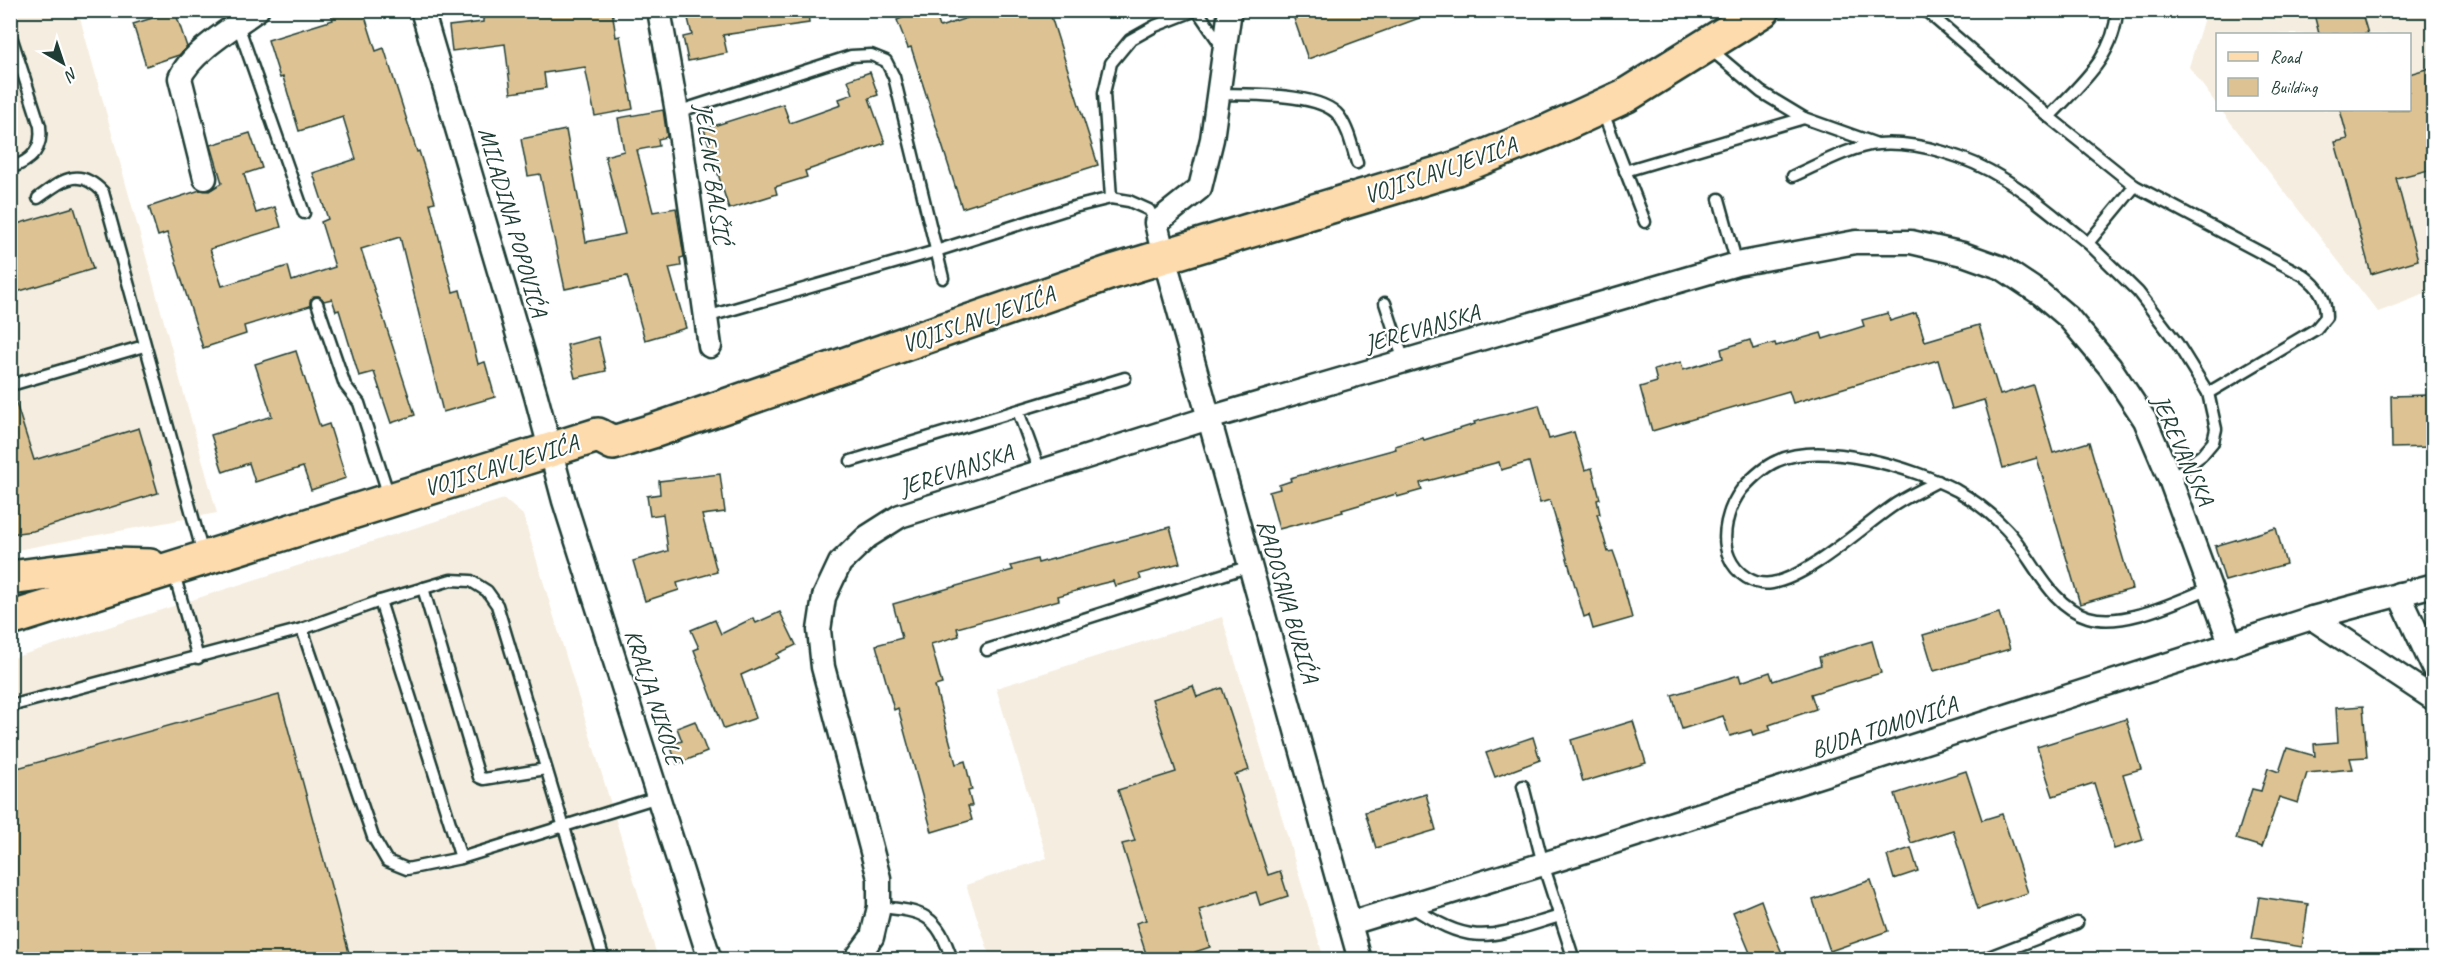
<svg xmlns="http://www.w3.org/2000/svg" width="2444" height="970" font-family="Caveat,sans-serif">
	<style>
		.built { fill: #f5eddf }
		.building { fill: #ddc393; stroke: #1f3d34; stroke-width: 1.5 }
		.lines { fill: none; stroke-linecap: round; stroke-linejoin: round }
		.service-casing { stroke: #1f3d34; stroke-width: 15 }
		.minor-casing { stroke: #1f3d34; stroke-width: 27 }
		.primary-casing { stroke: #1f3d34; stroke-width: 38 }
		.service { stroke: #fff; stroke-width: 10 }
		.minor { stroke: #fff; stroke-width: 22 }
		.primary { stroke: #fedbac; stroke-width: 33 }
		.labels { text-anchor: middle; stroke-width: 4.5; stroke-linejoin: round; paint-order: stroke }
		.street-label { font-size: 24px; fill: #1f3d34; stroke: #fff }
	</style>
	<rect width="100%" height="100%" fill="#fff"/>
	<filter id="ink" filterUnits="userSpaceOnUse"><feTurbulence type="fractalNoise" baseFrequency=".0167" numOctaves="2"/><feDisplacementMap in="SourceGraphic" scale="12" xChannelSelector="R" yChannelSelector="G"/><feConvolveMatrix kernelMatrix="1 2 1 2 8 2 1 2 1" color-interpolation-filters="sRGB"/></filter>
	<g filter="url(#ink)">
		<g class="built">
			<polygon points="11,11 78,11 217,513 11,551"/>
			<polygon points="2206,11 2433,11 2433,291 2378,312 2221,110 2410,110 2410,34 2218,34 2217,105 2189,67"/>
			<polygon points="504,499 523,515 658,959 11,959 10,659"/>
			<polygon points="1222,617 1324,959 991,959 966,885 1047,858 996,688"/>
		</g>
		<g class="building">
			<polygon points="330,10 363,10 376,51 384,48 417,152 419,151 435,202 430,203 453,292 460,290 478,364 485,362 495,397 443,412 400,237 361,249 415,415 391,423 374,372 359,376 339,310 336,311 332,299 324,301 319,296 314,296 310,301 310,306 244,326 246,334 203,348 167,233 158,236 149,207 200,190 209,191 222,183 211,145 250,133 262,168 244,174 256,213 275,207 281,227 210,249 222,286 288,266 292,281 335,267 321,222 328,219 313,173 356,159 343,117 299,131 283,77 280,78 268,40 333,20"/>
			<polygon points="514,10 612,10 616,37 620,36 633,109 595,116 585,67 544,73 546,88 511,93 505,44 452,51 449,26 483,22 483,18 515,13"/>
			<polygon points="686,10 808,10 809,23 723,35 727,53 688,61 683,37 692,35"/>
			<polygon points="922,10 934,10 940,27 990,10 1049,10 1098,165 962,208 911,47 908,48 897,20"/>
			<polygon points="1291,10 1433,10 1433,13 1308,59"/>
			<polygon points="2313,10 2361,10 2368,34 2319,34"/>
			<polygon points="175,11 187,47 179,55 146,66 133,24"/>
			<polygon points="2433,67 2433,169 2396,178 2418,260 2371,274 2335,142 2348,139 2340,110 2409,110 2409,74"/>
			<polygon points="870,72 878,95 869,98 885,143 805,171 807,177 775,187 777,194 729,209 704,129 783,104 790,123 841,105 839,99 853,94 848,80"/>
			<polygon points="663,110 667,137 658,139 659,146 637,150 653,212 676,208 684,257 680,258 681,266 669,268 686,328 645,340 627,276 565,289 540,174 528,176 521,139 566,130 586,242 625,234 605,156 624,151 618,118"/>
			<polygon points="74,207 93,269 10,294 10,226"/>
			<polygon points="1888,313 1890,321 1916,313 1925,341 1979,325 2000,395 2033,385 2053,453 2089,442 2132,589 2080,604 2037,458 2003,468 1984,400 1952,409 1938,360 1793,403 1789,391 1652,431 1640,387 1657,382 1654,370 1681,362 1683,370 1723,358 1721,349 1750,340 1753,349 1775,343 1776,346 1821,333 1823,339 1864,326 1862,320"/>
			<polygon points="598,337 606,371 575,378 567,345"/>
			<polygon points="296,351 320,427 329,424 346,478 311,490 303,467 255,482 249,463 223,472 211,435 272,416 255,364"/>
			<polygon points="2429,395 2431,447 2392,448 2391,396"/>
			<polygon points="15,400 34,460 139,428 158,493 33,531 10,534 10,401"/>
			<polygon points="1539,405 1549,439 1574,432 1585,470 1592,468 1600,499 1597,500 1600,514 1597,514 1608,552 1613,551 1618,565 1632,618 1593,629 1589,615 1584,617 1550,500 1540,503 1529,462 1501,470 1499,462 1420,483 1422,490 1397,497 1396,494 1342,510 1343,512 1279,529 1269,492 1280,489 1279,485 1291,481 1290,478 1396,449 1395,446 1423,438 1424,440 1475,424 1474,422"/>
			<polygon points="720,474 725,512 702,515 717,572 677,583 679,590 645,601 633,561 668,551 663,514 650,516 647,496 660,494 659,481"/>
			<polygon points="1170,527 1180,563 1139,574 1141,579 1115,586 1113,581 1100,584 1058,596 1059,600 957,628 959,636 931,644 942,684 935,686 956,764 965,761 972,790 968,791 972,806 968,806 972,820 932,832 898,708 894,710 876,645 902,638 893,604 1013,570 1011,566 1037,559 1038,563"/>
			<polygon points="2276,528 2286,564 2225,581 2215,546"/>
			<polygon points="780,612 796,645 777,654 779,658 741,675 756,718 724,729 694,650 699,648 691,630 715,620 721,634 753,618 756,623"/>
			<polygon points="1999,613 2010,649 1934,671 1923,635"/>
			<polygon points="1872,641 1881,673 1811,694 1816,709 1769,725 1771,730 1753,735 1751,730 1730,736 1723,716 1682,729 1672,695 1739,675 1741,682 1770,672 1773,681 1821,665 1819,657"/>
			<polygon points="1193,686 1197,697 1222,688 1249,770 1235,775 1268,875 1280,871 1288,896 1260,905 1256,892 1199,910 1210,947 1195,952 1197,960 1148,960 1136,923 1146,920 1122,844 1135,841 1118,790 1176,772 1152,699"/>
			<polygon points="279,695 351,960 14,960 10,946 10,770"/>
			<polygon points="2363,706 2367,757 2350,758 2353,769 2307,773 2298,803 2279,797 2262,847 2236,839 2252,789 2261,791 2268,768 2279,772 2287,748 2315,756 2314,744 2338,742 2336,708"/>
			<polygon points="2126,719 2141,769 2123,774 2143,840 2114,849 2094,783 2053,796 2037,747"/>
			<polygon points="695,721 707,752 677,764 670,745 682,741 677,728"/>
			<polygon points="1633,721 1646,763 1583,782 1571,740"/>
			<polygon points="1533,737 1540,760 1495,777 1486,753"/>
			<polygon points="1966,771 1982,820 2002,814 2028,893 1978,909 1953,830 1911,843 1895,794"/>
			<polygon points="1426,794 1436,830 1376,848 1365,812"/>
			<polygon points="1911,848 1918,871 1894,879 1887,856"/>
			<polygon points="1871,880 1888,931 1830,951 1813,900"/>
			<polygon points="2259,897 2308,904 2302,947 2252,939"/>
			<polygon points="1761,900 1768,920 1785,960 1753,960 1733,912"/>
		</g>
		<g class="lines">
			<g class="service-casing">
				<g id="service">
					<polyline points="1197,10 1223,48"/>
					<path d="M 1925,10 L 2049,117 L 2135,186 L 2303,275 C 2319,287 2326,297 2326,317 L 2316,329 L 2208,393"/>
					<polyline points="238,25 304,213"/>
					<path d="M 10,33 L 40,126 C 43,149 32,161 10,168"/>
					<polyline points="1710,49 1761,92 1804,118 1877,144"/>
					<path d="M 1219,94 C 1248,95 1321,92 1339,116 C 1349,130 1352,147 1357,163"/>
					<polyline points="1602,110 1645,222"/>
					<polyline points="677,112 851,56 871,55 886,61 894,77 943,278"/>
					<path d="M 2049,117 C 2079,85 2115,57 2117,10"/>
					<polyline points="1625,171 1804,118"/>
					<path d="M 1793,176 C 1818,165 1851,146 1878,144 C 1920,141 1969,157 2004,179 C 2034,197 2061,222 2088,243"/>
					<polyline points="2135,186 2088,243 2138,292 2177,343 2208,393 2216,429 2213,442 2202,455 2170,479"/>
					<path d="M 38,198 C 63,180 78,166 103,192 L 203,554"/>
					<polyline points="1111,198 1104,93 1111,63 1130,40 1155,26 1196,10"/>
					<polyline points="1719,199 1737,264"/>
					<polyline points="317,303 345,385 359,403 389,496"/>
					<polyline points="1385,303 1404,361"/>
					<polyline points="706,317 936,251 1074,207 1111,198 1129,201 1149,210 1156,223"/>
					<polyline points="11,385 144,346"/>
					<polyline points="1018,411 1040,471"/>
					<polyline points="851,461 1125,378"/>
					<path d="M 1938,481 C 1922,490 1905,497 1890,508 C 1860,529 1808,577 1772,583 C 1754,586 1736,574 1729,557 C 1720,536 1728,507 1742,489 C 1752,478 1763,467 1777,461 C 1822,440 1914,468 1956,490 C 1974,500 1992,514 2006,529 C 2033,557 2048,605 2088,617 C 2124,628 2177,601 2210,588"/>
					<polyline points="173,570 198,658"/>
					<polyline points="423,588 479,777 484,779 546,769"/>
					<polyline points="380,601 461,858"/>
					<polyline points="302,629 373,837 387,861 407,869 461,858 658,797"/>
					<polyline points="987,650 1250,566"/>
					<polyline points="10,706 302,629 380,601 451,580 471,581 487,591 497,605 604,960"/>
					<polyline points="1523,786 1543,864 1574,960"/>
					<path d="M 1409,905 C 1475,949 1489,937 1560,916"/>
					<path d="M 879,907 C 924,911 937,914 952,960"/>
					<polyline points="1981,960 2077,923"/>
				</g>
			</g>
			<g class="minor-casing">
				<g id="minor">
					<polyline points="422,10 536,396 564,501 710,960"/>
					<polyline points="659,10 677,112 710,346"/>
					<polyline points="1230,10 1212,139 1200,188 1156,223 1164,257 1360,960"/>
					<path d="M 205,178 L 180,78 C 190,53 234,27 257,10"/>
					<polyline points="2399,594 2434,669"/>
					<polyline points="2312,618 2434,699"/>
					<polyline points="1351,923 1592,849 2312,618 2434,585"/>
					<polyline points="855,960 872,937 879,907 879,878 823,667 819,630 824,597 840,563 867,537 900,516 1209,418 1737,264 1856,242 1911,242 1963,254 2002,268 2041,294 2068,317 2110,367 2145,420 2170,479 2231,645"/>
				</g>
			</g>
			<g class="primary-casing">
				<g id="primary">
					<polyline points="10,578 110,565 150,566"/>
					<polyline points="10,619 598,435 613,443 656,430 1109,273 1457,168 1551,130 1625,96 1763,10"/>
				</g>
			</g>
			<use href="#service" class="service"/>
			<use href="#minor" class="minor"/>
			<use href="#primary" class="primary"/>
		</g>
	</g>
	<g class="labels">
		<g class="street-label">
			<text transform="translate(1440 170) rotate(-19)" y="8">VOJISLAVLJEVIĆA</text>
			<text transform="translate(713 174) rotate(82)" y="8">JELENE BALŠIĆ</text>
			<text transform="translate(513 222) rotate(74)" y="8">MILADINA POPOVIĆA</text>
			<text transform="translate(978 319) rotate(-19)" y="8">VOJISLAVLJEVIĆA</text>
			<text transform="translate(1422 328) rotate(-16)" y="8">JEREVANSKA</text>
			<text transform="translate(2183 450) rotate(66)" y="8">JEREVANSKA</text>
			<text transform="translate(501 465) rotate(-17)" y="8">VOJISLAVLJEVIĆA</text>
			<text transform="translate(956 470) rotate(-18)" y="8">JEREVANSKA</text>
			<text transform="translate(1288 601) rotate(74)" y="8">RADOSAVA BURIĆA</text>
			<text transform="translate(654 697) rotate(72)" y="8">KRALJA NIKOLE</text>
			<text transform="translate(1884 727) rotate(-18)" y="8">BUDA TOMOVIĆA</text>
		</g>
	</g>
	<rect width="2444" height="970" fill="none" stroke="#fff" stroke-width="36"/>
	<rect x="18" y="18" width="2408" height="934" fill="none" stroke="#1f3d34" stroke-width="2" filter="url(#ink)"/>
	<rect x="2216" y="33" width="195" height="78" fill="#ffffff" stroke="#a5b1ae" stroke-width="1.5"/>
	<rect x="2228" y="52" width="30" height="9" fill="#fedbac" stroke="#a5b1ae" stroke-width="1.5"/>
	<text x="2270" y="63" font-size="18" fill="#1f3d34">Road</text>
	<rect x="2228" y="78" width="30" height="18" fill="#ddc393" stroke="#a5b1ae" stroke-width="1.5"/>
	<text x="2270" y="93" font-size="18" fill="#1f3d34">Building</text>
	<g transform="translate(63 63) rotate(141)" stroke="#ffffff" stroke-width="4.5" paint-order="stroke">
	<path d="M0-4.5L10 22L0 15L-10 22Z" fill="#1f3d34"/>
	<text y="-9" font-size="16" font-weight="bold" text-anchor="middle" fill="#1f3d34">N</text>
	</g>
</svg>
